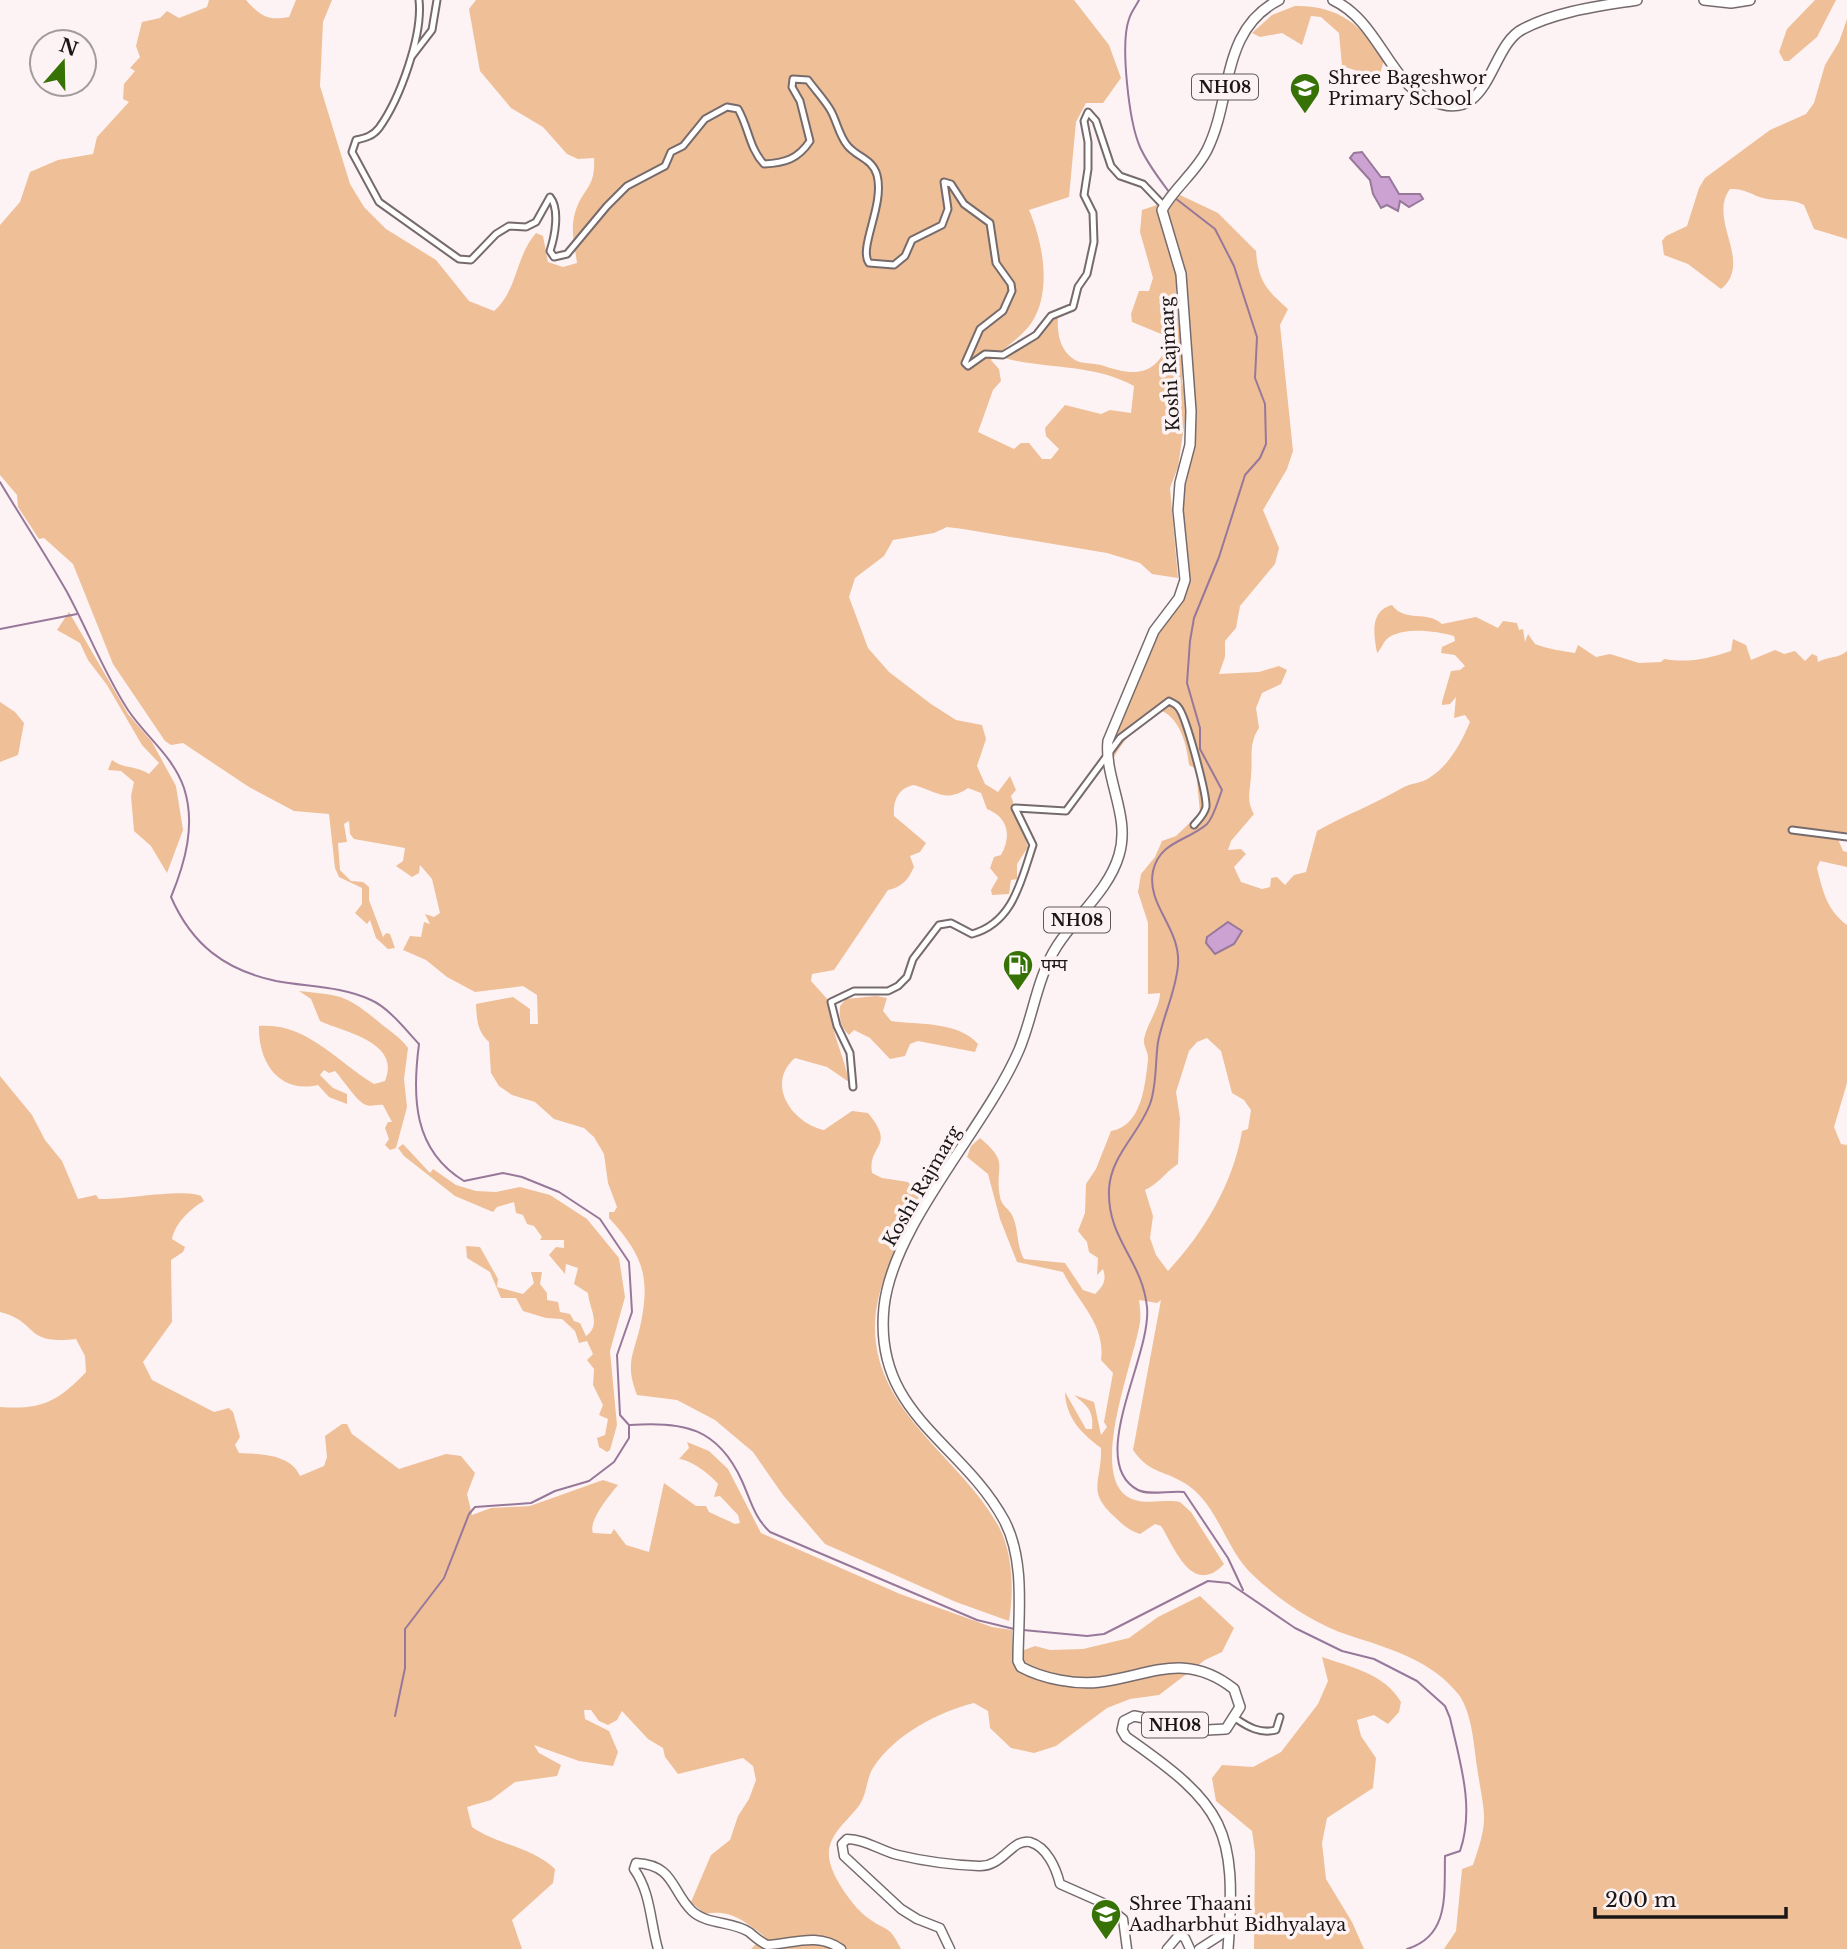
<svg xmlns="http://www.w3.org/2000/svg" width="1847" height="1949" font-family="'Libre Baskerville','Noto Sans Devanagari',serif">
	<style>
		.green { fill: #efbf97; fill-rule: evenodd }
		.water { fill: #cca2d2; stroke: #97789a; stroke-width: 2 }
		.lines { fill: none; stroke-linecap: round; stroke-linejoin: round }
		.stream { stroke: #97789a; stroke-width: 2 }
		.street-casing { stroke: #766b6c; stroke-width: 9 }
		.secondary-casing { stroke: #766b6c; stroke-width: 11 }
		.primary-casing { stroke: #766b6c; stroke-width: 12 }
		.street { stroke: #fff; stroke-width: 5 }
		.secondary { stroke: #fff; stroke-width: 8 }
		.primary { stroke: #fff; stroke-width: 9 }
		.labels { text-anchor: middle; stroke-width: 7; stroke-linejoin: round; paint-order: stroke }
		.shield { fill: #fdf3f4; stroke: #5f5959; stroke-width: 2 }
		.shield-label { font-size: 16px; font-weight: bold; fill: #1b1717 }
		.poi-label { font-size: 18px; fill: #1b1717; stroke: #fdf3f4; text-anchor: start }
		.street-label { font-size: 18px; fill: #1b1717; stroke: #fdf3f4 }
	</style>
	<rect width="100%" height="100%" fill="#fdf3f4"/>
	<g class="green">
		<path d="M 209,0 L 246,0 C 260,16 268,21 289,17 L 296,0 L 332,0 L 323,22 L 320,86 L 350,184 L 364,207 L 386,229 L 436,260 L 469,301 L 494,311 C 518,290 515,257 536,233 L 543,236 L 548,262 L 563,267 L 577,263 C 575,247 570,230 575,213 C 582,188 596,189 594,158 L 578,159 L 567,154 L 543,127 L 511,108 L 480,71 L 469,9 L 476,0 L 1074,0 L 1109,45 L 1121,78 L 1103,103 L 1086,103 L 1076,122 L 1069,197 L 1029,210 C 1043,242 1052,291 1032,322 C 1022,337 1004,348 991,360 L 999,369 L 1001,381 L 993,390 L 978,432 L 1014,449 L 1021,443 L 1029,443 L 1042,459 L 1051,459 L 1059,449 L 1046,436 L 1045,428 L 1065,405 L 1101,414 L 1110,410 L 1131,413 L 1134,386 C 1091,363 1050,370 1004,358 L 1038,336 L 1051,318 L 1058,316 C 1057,332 1059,350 1075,360 C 1081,364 1093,363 1101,365 C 1136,377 1156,377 1171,338 L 1132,322 L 1131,314 L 1139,291 L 1149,291 L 1153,278 L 1140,232 L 1142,210 L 1163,203 L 1161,222 L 1176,270 L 1176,303 L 1184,361 L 1182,381 L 1187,406 L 1178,467 L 1170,488 L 1178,578 L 1152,574 L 1140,563 L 1107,553 L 963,529 L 947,527 L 934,533 L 893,540 L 884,556 L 855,578 L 849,597 L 868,648 L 889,672 L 931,704 L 956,720 L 982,725 L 986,739 L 977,766 L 985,784 L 998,792 L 1010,776 L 1016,790 L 1011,796 L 1028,847 L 1017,864 L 1017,879 L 1011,880 L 1009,894 L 992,895 L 991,890 L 998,878 L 990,868 L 994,857 L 1001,855 C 1012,836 1008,817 987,809 L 981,793 L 968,788 C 946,803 938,792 914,785 C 898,788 893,801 894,816 L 926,843 L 920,852 L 910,856 L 914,867 C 908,880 902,887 888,890 L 834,970 L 812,974 L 811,981 L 829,1001 C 829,1028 844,1055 849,1082 L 827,1067 L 795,1058 C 765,1084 792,1123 824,1130 L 852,1111 L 868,1113 C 897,1148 867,1144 872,1173 L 882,1178 L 908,1182 L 924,1200 C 904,1236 882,1269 876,1311 C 864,1408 960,1454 999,1527 C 1013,1554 1014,1591 1009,1621 L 956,1602 L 825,1544 L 783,1495 L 753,1452 L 715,1420 L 677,1400 L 637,1395 C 625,1364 633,1356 640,1327 C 651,1277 643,1255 609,1218 L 609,1212 L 614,1212 L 617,1207 L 608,1183 L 604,1154 L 594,1137 L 584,1128 L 554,1119 L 535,1102 L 512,1095 L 499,1086 L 491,1073 L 489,1042 C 477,1031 477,1020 476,1004 L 513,997 L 530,1009 L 530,1024 L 538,1024 L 537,995 L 523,986 L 475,992 L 447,977 L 426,960 L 403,950 L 410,936 L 421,937 L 424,922 L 430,924 L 425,914 L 434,917 L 440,913 L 432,879 L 420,865 L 419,873 L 412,877 L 396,866 L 403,861 L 405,848 L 354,839 L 350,834 L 349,821 L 344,824 L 347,842 L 338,843 L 340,870 L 351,881 L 363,882 L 369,887 L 369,900 L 383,937 L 386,933 L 390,934 L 395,948 L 388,949 L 376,938 L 370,920 L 367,924 L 355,913 L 362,904 L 362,888 L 339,877 L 335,868 L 329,814 L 294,811 L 249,787 L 183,743 L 171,745 L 165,741 L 113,664 L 73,564 L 44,538 L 39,539 L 18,507 L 17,495 L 0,475 L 0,225 L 20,202 L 30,172 L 58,160 L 93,154 L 97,137 L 129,102 L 123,99 L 124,84 L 135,71 L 130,68 L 140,57 L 136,46 L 142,22 L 160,18 L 167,11 L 179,18 L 207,7 Z"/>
		<polygon points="1815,0 1836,0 1817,37 1789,61 1784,61 1779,52 1787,29"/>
		<path d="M 1295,6 C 1338,5 1362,25 1384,60 L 1379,78 L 1342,66 L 1339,33 L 1321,17 L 1311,16 L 1302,45 L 1282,33 L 1260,37 L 1252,33 L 1272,15 Z"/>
		<path d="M 1847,19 L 1847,239 L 1814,229 L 1804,205 C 1790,198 1777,202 1763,198 C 1750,194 1744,188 1730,189 C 1707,220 1754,262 1721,289 L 1688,264 L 1664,255 L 1662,241 L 1666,236 L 1687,226 L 1699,188 L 1705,178 L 1770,130 L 1806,114 L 1814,103 L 1825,65 L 1839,42 Z"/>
		<path d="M 1180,195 L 1218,213 L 1256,251 C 1258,280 1266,290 1288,309 L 1280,325 L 1293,451 L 1287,469 L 1263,510 L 1279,548 L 1275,564 L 1240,606 L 1236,628 L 1225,641 L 1225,657 L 1219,674 L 1259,672 L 1279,666 L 1287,670 L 1281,684 L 1262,693 L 1256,708 L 1259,728 C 1248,745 1253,757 1251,776 C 1250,792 1246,800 1254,814 L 1231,841 L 1228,850 L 1241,849 L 1246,854 L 1234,867 L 1241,882 L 1262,889 L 1270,887 L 1271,878 L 1277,877 L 1285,885 L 1294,875 L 1306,872 L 1317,831 C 1345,815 1375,804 1404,787 C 1412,783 1422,783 1429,778 C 1449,766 1461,743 1470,722 L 1465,715 L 1454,718 L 1456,697 L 1450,704 L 1442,705 L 1442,702 L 1451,671 L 1460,670 L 1465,666 L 1455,655 L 1441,653 L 1442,647 L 1455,641 L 1454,636 C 1437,631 1407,627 1391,636 C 1383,640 1382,649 1377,653 C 1374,636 1369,611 1392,605 C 1405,623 1427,610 1442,624 L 1476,617 L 1498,628 L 1503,621 L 1517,623 L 1519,630 L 1523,629 L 1525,642 L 1528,634 L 1535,644 C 1548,649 1562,651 1575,653 L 1578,645 L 1596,657 L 1610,654 L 1639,663 L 1661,662 L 1664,659 C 1689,663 1707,659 1731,651 L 1733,639 L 1746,645 L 1751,660 L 1775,650 L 1784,654 L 1795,651 L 1805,661 L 1812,654 L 1817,656 L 1818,662 C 1828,656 1838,659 1847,651 L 1847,832 L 1837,837 L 1843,851 L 1847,852 L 1847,867 L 1820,861 L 1817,868 C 1823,892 1827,910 1847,925 L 1847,1083 L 1834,1127 L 1841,1144 L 1847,1145 L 1847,1949 L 1444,1949 L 1456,1931 L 1462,1869 L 1473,1865 C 1490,1817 1484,1815 1477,1767 C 1474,1746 1472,1713 1459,1695 C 1432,1660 1388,1648 1348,1635 C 1315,1624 1279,1600 1254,1576 C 1226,1551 1220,1509 1189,1486 C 1167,1470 1150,1475 1133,1450 L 1161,1300 L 1157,1303 L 1139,1300 C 1140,1307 1141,1315 1140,1322 C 1135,1359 1085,1480 1132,1499 C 1145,1505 1166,1499 1180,1502 L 1191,1512 L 1224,1564 C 1192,1598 1174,1546 1161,1526 L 1155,1524 L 1140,1534 C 1130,1531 1124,1526 1117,1519 C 1085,1491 1102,1484 1101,1448 C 1081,1433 1066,1418 1065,1392 L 1086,1429 L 1092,1429 C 1094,1410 1087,1406 1074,1395 L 1094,1402 L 1101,1435 L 1107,1427 L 1104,1422 L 1113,1373 L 1101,1360 C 1106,1324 1077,1301 1063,1272 L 1017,1262 L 1000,1219 L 988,1174 L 967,1157 L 971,1146 L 980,1138 C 1011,1164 994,1165 1000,1197 C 1001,1205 1009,1209 1012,1215 C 1019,1229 1016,1245 1024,1259 L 1065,1263 L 1083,1290 L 1095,1294 C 1103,1287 1107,1280 1103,1269 L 1097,1275 L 1098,1258 L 1089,1252 L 1087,1242 L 1078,1231 L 1085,1213 L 1086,1184 L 1096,1169 L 1111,1131 C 1142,1126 1145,1085 1148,1060 C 1149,1052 1143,1047 1144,1039 C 1147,1023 1160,1008 1160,993 L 1148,994 L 1148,923 L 1138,892 L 1141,874 L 1155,857 L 1162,841 L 1176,836 L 1200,813 L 1196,769 L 1189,765 C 1187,746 1181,720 1162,711 C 1140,722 1124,738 1113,759 L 1114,728 L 1153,638 L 1183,597 L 1190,577 L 1180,498 L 1196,435 L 1191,338 L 1165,209 ZM 1207,1038 L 1221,1051 L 1232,1093 L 1244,1100 L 1251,1110 L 1248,1129 L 1242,1131 C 1233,1184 1204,1232 1168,1271 L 1156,1255 L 1150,1238 L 1153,1216 L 1145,1190 C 1160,1183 1165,1172 1178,1164 L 1180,1118 L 1176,1092 L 1189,1051 L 1197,1042 Z"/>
		<path d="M 69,612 L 128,714 L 152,742 L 176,786 L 183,830 L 167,873 L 151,846 L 134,831 L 131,796 L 134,782 L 121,771 L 108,770 L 112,760 C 125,770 136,765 149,774 L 159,763 L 142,745 L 107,685 L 88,660 L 80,643 L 57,630 Z"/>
		<polygon points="0,702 15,712 24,723 18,755 0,762"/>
		<path d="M 299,991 C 343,996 345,994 380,1023 C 391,1032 399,1036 408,1048 L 404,1079 L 407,1107 L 396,1148 L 390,1150 L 385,1145 L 389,1139 L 385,1128 L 388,1122 L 392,1122 L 383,1105 C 377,1104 371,1107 366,1105 C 356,1101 343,1079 335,1071 L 329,1073 L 324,1070 L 320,1075 L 333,1088 L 347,1094 L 347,1104 L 329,1097 L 318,1085 C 278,1094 258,1061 259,1026 C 306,1022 336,1061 374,1084 L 385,1081 C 401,1042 346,1033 320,1021 L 311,999 Z"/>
		<path d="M 876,996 L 887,998 L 883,1011 L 891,1021 C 919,1025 958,1021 978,1044 L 975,1052 L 918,1041 L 910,1044 L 905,1056 L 890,1059 L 870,1038 L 854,1030 L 849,1035 C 840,1026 839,1018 840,1006 L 846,999 Z"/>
		<path d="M 0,1076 L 32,1115 L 45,1140 L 62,1161 L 78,1199 L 96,1195 L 99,1199 C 122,1200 184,1188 201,1196 L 204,1201 C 191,1208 175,1223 172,1239 L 185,1247 L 183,1252 L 171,1260 L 172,1322 L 143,1362 L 152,1380 L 214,1412 L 229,1408 L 233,1412 L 240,1437 L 235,1445 L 239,1453 C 259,1454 291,1454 300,1476 L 324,1466 L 327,1457 L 325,1436 L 342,1424 L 347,1424 L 352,1434 L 399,1469 L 446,1454 L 461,1456 L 475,1473 L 467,1494 L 472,1515 L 491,1508 L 530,1506 L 603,1480 L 618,1485 C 609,1496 588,1521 593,1533 L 611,1534 L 614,1529 L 626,1545 L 649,1552 L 664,1483 L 696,1506 L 706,1506 L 709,1512 L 735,1524 L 740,1523 L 738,1515 L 720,1496 L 714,1497 L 718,1484 C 710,1474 691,1460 679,1459 L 689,1448 L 687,1442 L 709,1451 L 728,1469 L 761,1533 L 900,1594 L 992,1627 L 1012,1630 L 1013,1654 L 1035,1646 L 1050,1650 L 1083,1649 L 1129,1638 L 1158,1617 L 1200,1596 L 1234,1628 L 1222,1652 L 1205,1660 L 1159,1695 L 1130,1699 L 1107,1708 L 1056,1746 L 1034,1753 L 1011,1748 L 990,1728 L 988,1711 L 974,1703 C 938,1712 894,1735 873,1768 C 866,1779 867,1796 858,1807 C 844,1825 822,1839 831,1866 C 836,1882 854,1908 868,1918 C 888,1933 888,1923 901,1949 L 751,1949 L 764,1936 C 744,1921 730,1909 705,1914 L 691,1902 L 711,1855 L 730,1840 L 738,1816 L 749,1799 L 756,1780 L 753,1766 L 743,1758 L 678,1774 L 665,1757 L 663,1748 L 648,1739 L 622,1711 L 617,1720 L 608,1725 L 599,1721 L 591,1710 L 584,1710 L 585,1719 L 609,1731 L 618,1752 L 613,1766 L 579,1761 L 534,1745 L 539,1753 L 561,1765 L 557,1776 L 515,1782 L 491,1800 L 467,1807 L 472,1827 C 498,1845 532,1847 555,1869 L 553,1883 L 512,1920 L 522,1949 L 0,1949 L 0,1407 C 41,1410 58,1402 86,1372 L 85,1356 L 76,1339 C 22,1345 40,1322 0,1312 Z"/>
		<path d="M 403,1144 L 430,1173 L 433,1169 L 456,1185 L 476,1191 L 496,1192 L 520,1187 L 550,1195 L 587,1219 L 619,1258 L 625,1297 L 610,1351 L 617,1425 L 610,1450 L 607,1452 L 599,1447 L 597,1438 L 605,1435 L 608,1419 L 599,1415 L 603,1405 L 593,1385 L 594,1369 L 587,1360 L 593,1354 L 587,1341 L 579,1343 L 575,1331 L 562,1319 L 546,1318 L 523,1311 L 516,1298 L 501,1298 L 490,1272 L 467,1258 L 466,1246 L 480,1247 L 498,1279 L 497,1287 L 523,1294 L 534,1283 L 531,1272 L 542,1272 L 540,1284 L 547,1293 L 547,1300 L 558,1302 L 560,1312 L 570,1314 L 574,1321 L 580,1323 L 586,1336 C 602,1325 589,1308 588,1293 L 574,1284 L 578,1268 L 566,1264 L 565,1274 L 549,1255 L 556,1247 L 564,1248 L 564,1240 L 540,1240 L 542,1237 L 534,1226 L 527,1224 L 523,1215 L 516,1213 L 514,1202 L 497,1207 L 493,1212 L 455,1196 L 404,1156 L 398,1148 Z"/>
		<path d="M 1322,1657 C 1351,1667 1385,1674 1401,1702 L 1399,1712 L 1388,1724 L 1374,1715 L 1357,1720 L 1361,1736 L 1376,1758 L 1373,1788 L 1327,1818 L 1322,1843 L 1326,1879 L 1352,1922 L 1364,1949 L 1254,1949 L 1255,1852 L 1252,1831 L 1216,1801 L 1212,1778 L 1222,1765 L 1253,1767 L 1281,1752 L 1318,1704 L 1328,1681 Z"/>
	</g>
	<g class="water">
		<polygon points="1362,152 1381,177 1389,177 1399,194 1420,194 1423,199 1409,207 1400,201 1398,211 1387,205 1381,208 1373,194 1370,180 1350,158 1354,153"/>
		<polygon points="1228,922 1242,931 1234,944 1215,954 1206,943 1207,937"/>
	</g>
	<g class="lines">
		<g class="stream">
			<path d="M 1139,0 C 1136,6 1131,12 1129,19 C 1120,44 1129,122 1140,147 C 1147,163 1158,177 1169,192"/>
			<path d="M 1175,198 L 1215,229 L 1234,266 L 1257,337 L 1255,378 L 1265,404 L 1266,444 L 1260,458 L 1245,475 L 1219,557 L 1194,618 L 1190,641 L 1187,683 L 1200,728 L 1200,749 L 1222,790 C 1218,800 1214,817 1207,824 C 1188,841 1160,841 1153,871 C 1146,905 1181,928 1178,965 C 1176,991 1163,1016 1158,1042 C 1155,1062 1157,1085 1150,1104 C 1139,1134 1111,1155 1109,1189 C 1107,1240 1142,1259 1147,1307 C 1152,1356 1085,1462 1138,1490 C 1149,1496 1171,1490 1184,1492 L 1228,1558 L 1243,1590"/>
			<path d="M 0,482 C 22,519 46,555 67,592 C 88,631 104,673 128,710 C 146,737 173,756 184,788 C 196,825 185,863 171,897 C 192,945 225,970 276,981 C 308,987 341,986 371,1000 C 389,1008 405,1029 419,1044 C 412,1097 413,1150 464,1181 L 503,1173 L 522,1177 L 559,1192 L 600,1219 L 629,1262 L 632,1312 L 617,1355 L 620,1415 L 629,1425 L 629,1438 L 614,1462 L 589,1481 L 555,1491 L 531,1503 L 475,1507 L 469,1514 L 444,1578 L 405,1629 L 405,1668 L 395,1716"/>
			<polyline points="0,629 77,614"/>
			<path d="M 630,1425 C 684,1421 718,1428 742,1481 C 751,1501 754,1517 770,1532 L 977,1620 L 1014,1629"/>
			<path d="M 1023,1630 L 1087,1636 L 1104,1634 L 1208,1581 L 1229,1583 L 1295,1628 L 1342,1651 L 1374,1659 L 1417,1681 L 1445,1706 L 1450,1718 C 1460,1762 1475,1808 1460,1851 L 1445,1856 C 1444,1894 1450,1936 1407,1949"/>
		</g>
		<g class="street-casing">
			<g id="street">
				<path d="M 419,0 C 423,35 400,99 379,128 C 373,136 365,138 356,140 L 352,152 L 379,202 L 459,259 L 471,260 L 496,234 L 509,226 L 526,227 L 536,222 L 550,197 C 560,209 555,236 550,251 L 554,257 L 567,254 L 607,206 L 627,186 L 665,166 L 671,152 L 683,146 L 705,119 L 727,107 L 738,109 C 749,128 749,148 764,164 C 785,163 798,159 810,141 L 800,101 L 792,87 L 793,79 L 808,80 C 815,90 825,100 831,111 C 837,122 839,135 847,145 C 856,157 872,158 877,175 C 885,205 858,248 869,263 L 894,265 L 905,256 L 912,240 L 942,225 L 948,209 L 944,182 L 951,184 L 964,204 L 990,223 L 996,263 L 1011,284 L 1012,291 L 1003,311 L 980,329 L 965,363 L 968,366 L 985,354 L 1003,355 L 1036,335 L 1051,316 L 1073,307 L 1078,287 L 1087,274 L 1094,242 L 1093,213 L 1084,195 L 1088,169 L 1088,142 L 1084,121 L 1088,112 L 1096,121 L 1111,166 L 1120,176 L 1143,184 L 1164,206"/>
				<polyline points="412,56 432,30 437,0"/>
				<polyline points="1792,830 1847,837"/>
				<path d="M 853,1087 L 850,1053 L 837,1026 L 831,1002 L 854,991 L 888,991 L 898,986 L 907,977 L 913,959 L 939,925 L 951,923 L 972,934 C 1013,923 1021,881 1033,845 L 1015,808 L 1066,811 L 1120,738 L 1169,701 C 1172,703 1176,704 1178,707 C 1186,715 1207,795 1206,807 C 1204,815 1199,819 1194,825"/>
				<path d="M 1235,1718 C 1248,1727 1260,1734 1276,1730 L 1280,1717"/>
			</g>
		</g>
		<g class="secondary-casing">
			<g id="secondary">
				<path d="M 658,1949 C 650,1921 651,1893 634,1869 L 636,1863 C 675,1865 671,1891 692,1911 C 707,1925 732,1921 749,1932 C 755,1937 759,1941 767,1945 C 792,1944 817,1932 841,1949"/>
				<path d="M 950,1949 L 940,1928 L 917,1919 L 901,1909 L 844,1856 L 842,1844 L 847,1839 C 865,1839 881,1851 898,1855 C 923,1861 953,1865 979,1866 C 1003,1867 1012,1838 1030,1842 C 1047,1847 1056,1868 1060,1884 L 1103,1903 L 1123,1919 L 1127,1949"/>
				<polyline points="1167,1949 1179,1935 1185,1938 1190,1949"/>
				<polyline points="1199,1949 1230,1929"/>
			</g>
		</g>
		<g class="primary-casing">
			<g id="primary">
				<path d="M 1333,0 C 1378,21 1388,80 1428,99 C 1491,130 1488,46 1523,29 C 1557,11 1600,6 1637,0"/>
				<polyline points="1704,0 1731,3 1750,0"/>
				<path d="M 1228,1949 C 1237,1828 1225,1806 1126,1737 L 1122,1730 L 1124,1721 L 1134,1716 L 1207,1730 L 1226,1729 L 1240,1707 L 1234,1689 C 1186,1651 1151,1675 1100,1682 C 1076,1685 1043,1679 1021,1667 L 1018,1661 C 1018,1616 1026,1561 1004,1520 C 961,1441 873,1414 884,1307 C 893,1224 985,1129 1019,1050 C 1033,1017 1037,977 1057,946 C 1076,916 1109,890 1119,855 C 1131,816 1104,779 1108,741 L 1154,631 L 1179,598 L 1185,580 L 1178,510 L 1180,483 L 1190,445 L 1191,411 L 1181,274 L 1162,210 C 1174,188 1196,172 1207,150 C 1233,98 1220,30 1279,0"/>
			</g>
		</g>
		<use href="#street" class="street"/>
		<use href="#secondary" class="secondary"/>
		<use href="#primary" class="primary"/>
	</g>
	<defs>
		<g id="school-pin" transform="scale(1.575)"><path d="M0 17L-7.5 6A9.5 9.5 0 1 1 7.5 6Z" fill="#367205" stroke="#fdf3f4"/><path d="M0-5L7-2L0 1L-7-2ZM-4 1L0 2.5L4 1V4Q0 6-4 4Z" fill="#fff"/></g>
		<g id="fuel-pin" transform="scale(1.575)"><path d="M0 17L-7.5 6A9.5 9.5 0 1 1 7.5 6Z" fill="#367205" stroke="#fdf3f4"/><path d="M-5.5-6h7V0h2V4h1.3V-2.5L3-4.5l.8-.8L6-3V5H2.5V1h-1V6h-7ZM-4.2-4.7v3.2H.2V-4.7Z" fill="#fff"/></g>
	</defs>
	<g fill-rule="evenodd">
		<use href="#school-pin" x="1305" y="88"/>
		<use href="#fuel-pin" x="1018" y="965"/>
		<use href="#school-pin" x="1106" y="1914"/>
	</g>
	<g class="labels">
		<g class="shield">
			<rect x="1192" y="74.5" width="66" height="25" rx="5"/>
			<rect x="1044" y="907.5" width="66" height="25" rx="5"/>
			<rect x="1142" y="1712.5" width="66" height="25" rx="5"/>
		</g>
		<g class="shield-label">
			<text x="1225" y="93">NH08</text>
			<text x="1077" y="926">NH08</text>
			<text x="1175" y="1731">NH08</text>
		</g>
		<g class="poi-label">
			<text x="1328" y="84">Shree Bageshwor<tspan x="1328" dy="21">Primary School</tspan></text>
			<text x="1041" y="971">पम्प</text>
			<text x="1129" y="1910">Shree Thaani<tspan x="1129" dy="21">Aadharbhut Bidhyalaya</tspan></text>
		</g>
		<g class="street-label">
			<text transform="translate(1170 364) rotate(-93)" y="6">Koshi Rajmarg</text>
			<text transform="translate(922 1186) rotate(-60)" y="6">Koshi Rajmarg</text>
		</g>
	</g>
	<g transform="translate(63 63) rotate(20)"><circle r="33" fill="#fdf3f4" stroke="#a39b9c" stroke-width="2"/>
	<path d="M0-5L12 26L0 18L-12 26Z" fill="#367205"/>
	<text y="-10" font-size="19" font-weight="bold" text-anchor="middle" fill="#1b1717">N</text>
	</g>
	<path d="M1595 1907v10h191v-10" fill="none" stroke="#1b1717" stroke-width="3.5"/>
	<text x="1605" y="1907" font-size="21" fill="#1b1717" stroke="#fdf3f4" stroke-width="5" paint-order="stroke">200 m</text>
</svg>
